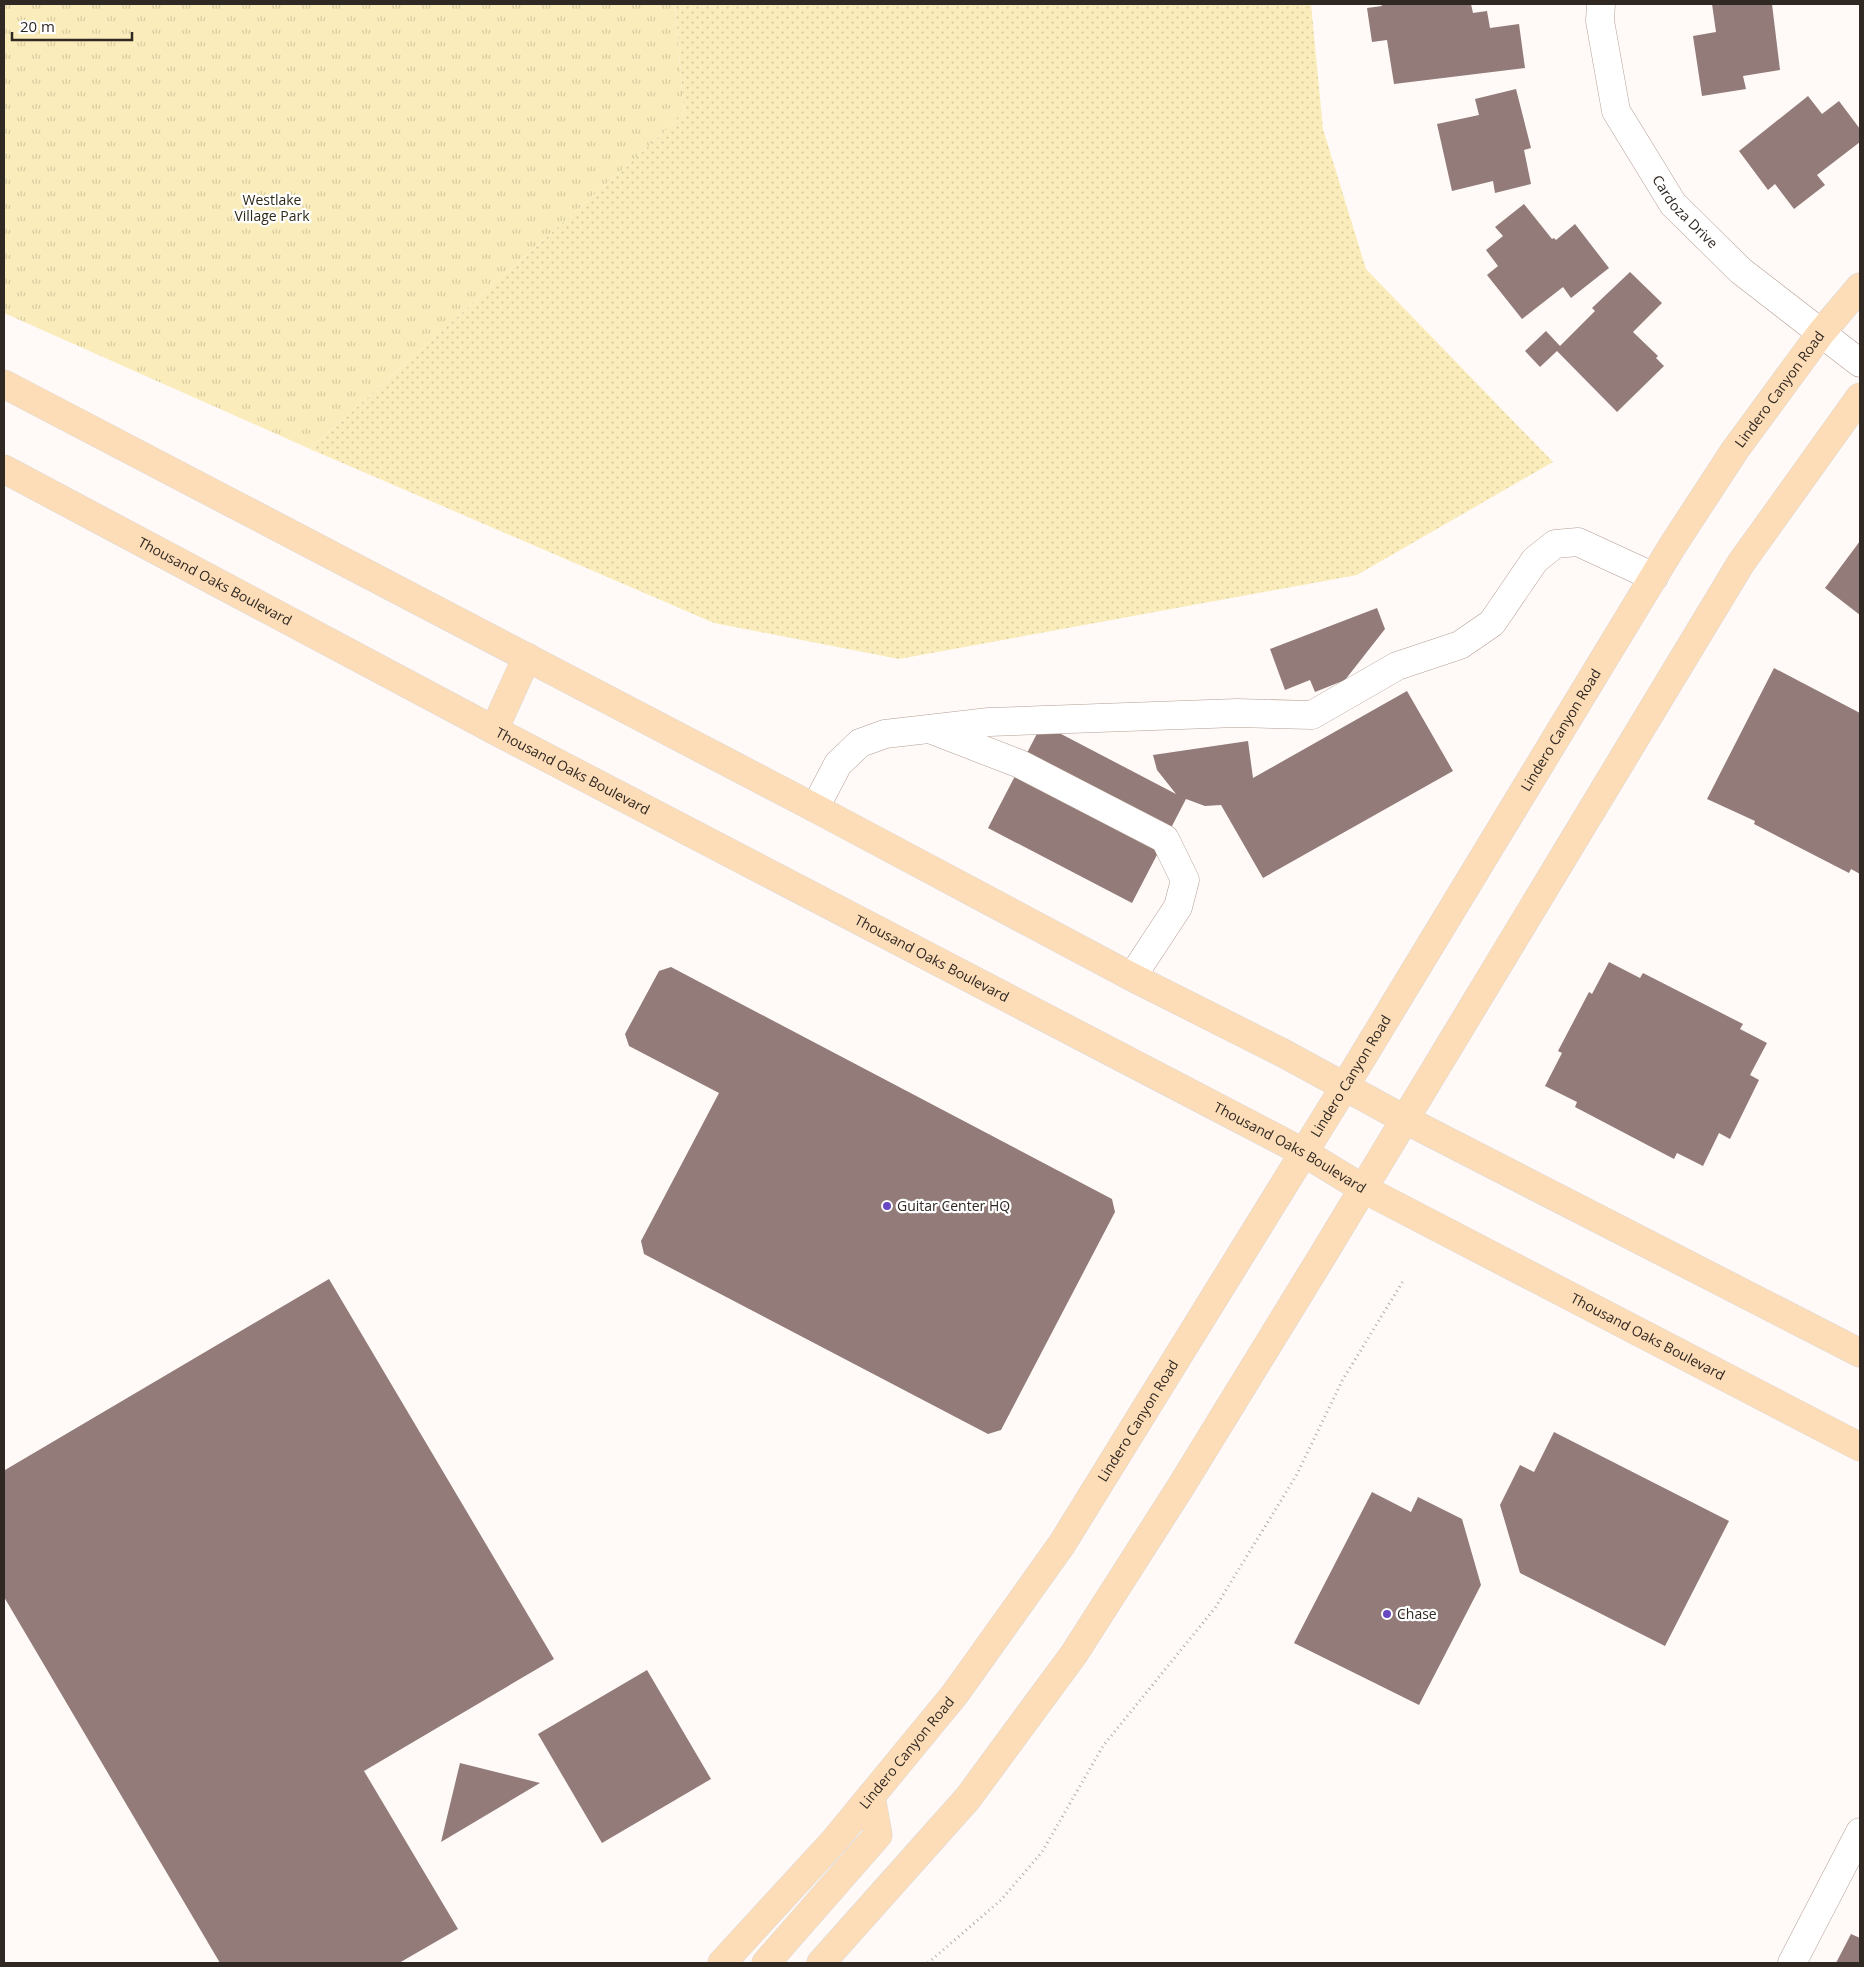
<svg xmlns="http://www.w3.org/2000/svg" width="1864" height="1967" font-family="'Open Sans',sans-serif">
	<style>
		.grass { fill: url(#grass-dots) }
		.park { fill: url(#park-tufts) }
		.building { fill: #927b78 }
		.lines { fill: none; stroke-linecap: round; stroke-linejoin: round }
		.minor-casing { stroke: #b49e94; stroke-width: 29 }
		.major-casing { stroke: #dad8d7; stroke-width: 29 }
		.path { stroke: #b1aba8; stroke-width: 3; stroke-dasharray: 1 4; stroke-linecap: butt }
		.minor { stroke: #fff; stroke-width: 28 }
		.major { stroke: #fdddb7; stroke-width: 28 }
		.poi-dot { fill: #6848c1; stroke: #fff; stroke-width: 2 }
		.labels { text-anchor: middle; stroke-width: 4.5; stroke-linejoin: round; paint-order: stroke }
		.park-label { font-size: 14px; fill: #2f2a17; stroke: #fff }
		.street-label { font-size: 14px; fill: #302823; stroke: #fff }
		.poi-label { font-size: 14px; fill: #302823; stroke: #fff; text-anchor: start }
	</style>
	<defs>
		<pattern id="grass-dots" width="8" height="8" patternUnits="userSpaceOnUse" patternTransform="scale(1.25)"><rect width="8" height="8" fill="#fbedbb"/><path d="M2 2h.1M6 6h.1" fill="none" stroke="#d7cba0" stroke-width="1.8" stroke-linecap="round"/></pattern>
		<pattern id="park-tufts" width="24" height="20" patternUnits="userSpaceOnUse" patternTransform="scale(1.25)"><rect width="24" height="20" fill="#fbedbb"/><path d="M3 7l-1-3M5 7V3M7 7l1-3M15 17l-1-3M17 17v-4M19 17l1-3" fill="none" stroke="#d7cba0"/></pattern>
	</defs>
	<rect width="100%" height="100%" fill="#fffaf8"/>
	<polygon class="grass" points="675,4 1311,4 1323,129 1366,269 1553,462 1357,575 899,659 714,623 310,449 684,114"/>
	<polygon class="park" points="4,4 675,4 684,114 310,449 4,313"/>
	<g class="building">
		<polygon points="1381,4 1471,4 1473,13 1487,11 1490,28 1519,24 1525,68 1394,84 1387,40 1372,42 1367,8 1382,6"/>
		<polygon points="1712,4 1772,4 1780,70 1743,76 1746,89 1702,96 1693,36 1716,32"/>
		<polygon points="1516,89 1531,148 1524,150 1531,184 1495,193 1493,181 1452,191 1437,124 1479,115 1475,99"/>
		<polygon points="1808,96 1822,114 1839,101 1860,129 1860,142 1817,175 1825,185 1794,209 1775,184 1768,190 1739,151"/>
		<polygon points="1524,204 1552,239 1554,238 1556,240 1575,224 1609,268 1571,298 1563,287 1522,319 1487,275 1498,266 1486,250 1503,236 1495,227"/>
		<polygon points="1630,272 1662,303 1633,332 1658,356 1656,358 1664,366 1617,412 1557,351 1540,367 1525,351 1546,331 1560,346 1595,311 1592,308"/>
		<polygon points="1860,541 1860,615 1825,588"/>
		<polygon points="1377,608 1385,629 1345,680 1315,692 1310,680 1285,690 1270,649"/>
		<polygon points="1774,668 1860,713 1860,874 1851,869 1849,873 1754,824 1755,821 1707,799"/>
		<polygon points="1407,691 1453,771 1263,878 1221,805 1205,806 1186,799 1132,903 988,828 1042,724 1176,794 1157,770 1153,755 1248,741 1253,778"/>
		<polygon points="1609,962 1640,978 1643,973 1743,1024 1740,1029 1767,1043 1750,1075 1759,1080 1730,1139 1719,1133 1703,1166 1677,1153 1674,1159 1575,1107 1577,1102 1545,1086 1562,1053 1558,1051 1589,992 1592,994"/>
		<polygon points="671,967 1112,1199 1115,1212 1001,1430 988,1434 644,1254 641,1241 719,1093 629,1046 625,1034 659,971"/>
		<polygon points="329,1279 554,1659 364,1771 458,1929 399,1963 220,1963 4,1597 4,1467 5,1470"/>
		<polygon points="1554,1432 1729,1521 1665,1646 1520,1573 1500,1505 1520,1465 1534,1472"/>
		<polygon points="1372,1492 1411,1512 1418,1497 1462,1519 1481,1585 1419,1705 1294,1643"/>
		<polygon points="647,1670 711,1779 602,1843 538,1734"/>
		<polygon points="460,1763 540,1783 441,1842"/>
		<polygon points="1851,1934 1860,1938 1860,1963 1836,1963"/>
	</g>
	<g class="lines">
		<g class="minor-casing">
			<g id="minor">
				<path id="s1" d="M 1601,4 L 1600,21 L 1616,111 L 1673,204 L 1741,271 L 1860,363"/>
				<polyline points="932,730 1020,764 1165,839 1185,880 1178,907 1132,977"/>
				<polyline points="815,808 838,764 860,743 885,734 989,722 1237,713 1312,715 1397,666 1460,645 1492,623 1535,560 1555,544 1578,542 1654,577"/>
				<polyline points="1792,1963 1860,1832"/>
			</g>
		</g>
		<g class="major-casing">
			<g id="major">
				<polyline points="4,384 815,808 1132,977 1283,1053 1404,1119 1860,1353"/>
				<path id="s2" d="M 4,469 L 494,730 L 1303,1152 L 1362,1188 L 1860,1447"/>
				<polyline points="494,730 527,657"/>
				<path id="s3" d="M 722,1963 L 835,1840 L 955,1694 L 1062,1544 L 1345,1086 L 1673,545 L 1735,450 L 1821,333 L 1860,287"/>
				<polyline points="766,1963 878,1835 871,1796"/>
				<polyline points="821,1963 968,1798 1074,1654 1180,1488 1323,1255 1741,563 1860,397"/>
			</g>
		</g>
		<polyline class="path" points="928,1963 1001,1900 1042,1852 1103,1746 1215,1608 1296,1476 1342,1381 1403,1281"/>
		<use href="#minor" class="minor"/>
		<use href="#major" class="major"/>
	</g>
	<g class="poi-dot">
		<circle cx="887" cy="1206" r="5"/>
		<circle cx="1387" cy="1614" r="5"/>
	</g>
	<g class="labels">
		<g class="park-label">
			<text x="272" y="205">Westlake<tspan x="272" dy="16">Village Park</tspan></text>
		</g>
		<g class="street-label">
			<text dy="5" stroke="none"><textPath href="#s1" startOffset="231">Cardoza Drive</textPath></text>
			<text dy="5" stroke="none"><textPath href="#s3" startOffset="1900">Lindero Canyon Road</textPath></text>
			<text dy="5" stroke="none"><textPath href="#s2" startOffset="239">Thousand Oaks Boulevard</textPath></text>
			<text dy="5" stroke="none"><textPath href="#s3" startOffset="1495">Lindero Canyon Road</textPath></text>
			<text dy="5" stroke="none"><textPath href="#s2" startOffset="644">Thousand Oaks Boulevard</textPath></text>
			<text dy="5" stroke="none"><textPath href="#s2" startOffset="1049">Thousand Oaks Boulevard</textPath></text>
			<text dy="5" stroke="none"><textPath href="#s3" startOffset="1090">Lindero Canyon Road</textPath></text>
			<text dy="5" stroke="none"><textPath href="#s2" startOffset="1454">Thousand Oaks Boulevard</textPath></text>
			<text dy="5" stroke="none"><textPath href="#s2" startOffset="1859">Thousand Oaks Boulevard</textPath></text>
			<text dy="5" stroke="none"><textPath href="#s3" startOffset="685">Lindero Canyon Road</textPath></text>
			<text dy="5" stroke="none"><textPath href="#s3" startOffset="280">Lindero Canyon Road</textPath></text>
		</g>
		<g class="poi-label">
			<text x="897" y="1211">Guitar Center HQ</text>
			<text x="1397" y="1619">Chase</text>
		</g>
	</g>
	<rect width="1864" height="1967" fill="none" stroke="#302823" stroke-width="10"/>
	<path d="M12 32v8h120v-8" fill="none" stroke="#302823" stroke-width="2.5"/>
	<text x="20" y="32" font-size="15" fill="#302823" stroke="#ffffff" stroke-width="4" paint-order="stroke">20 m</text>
</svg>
